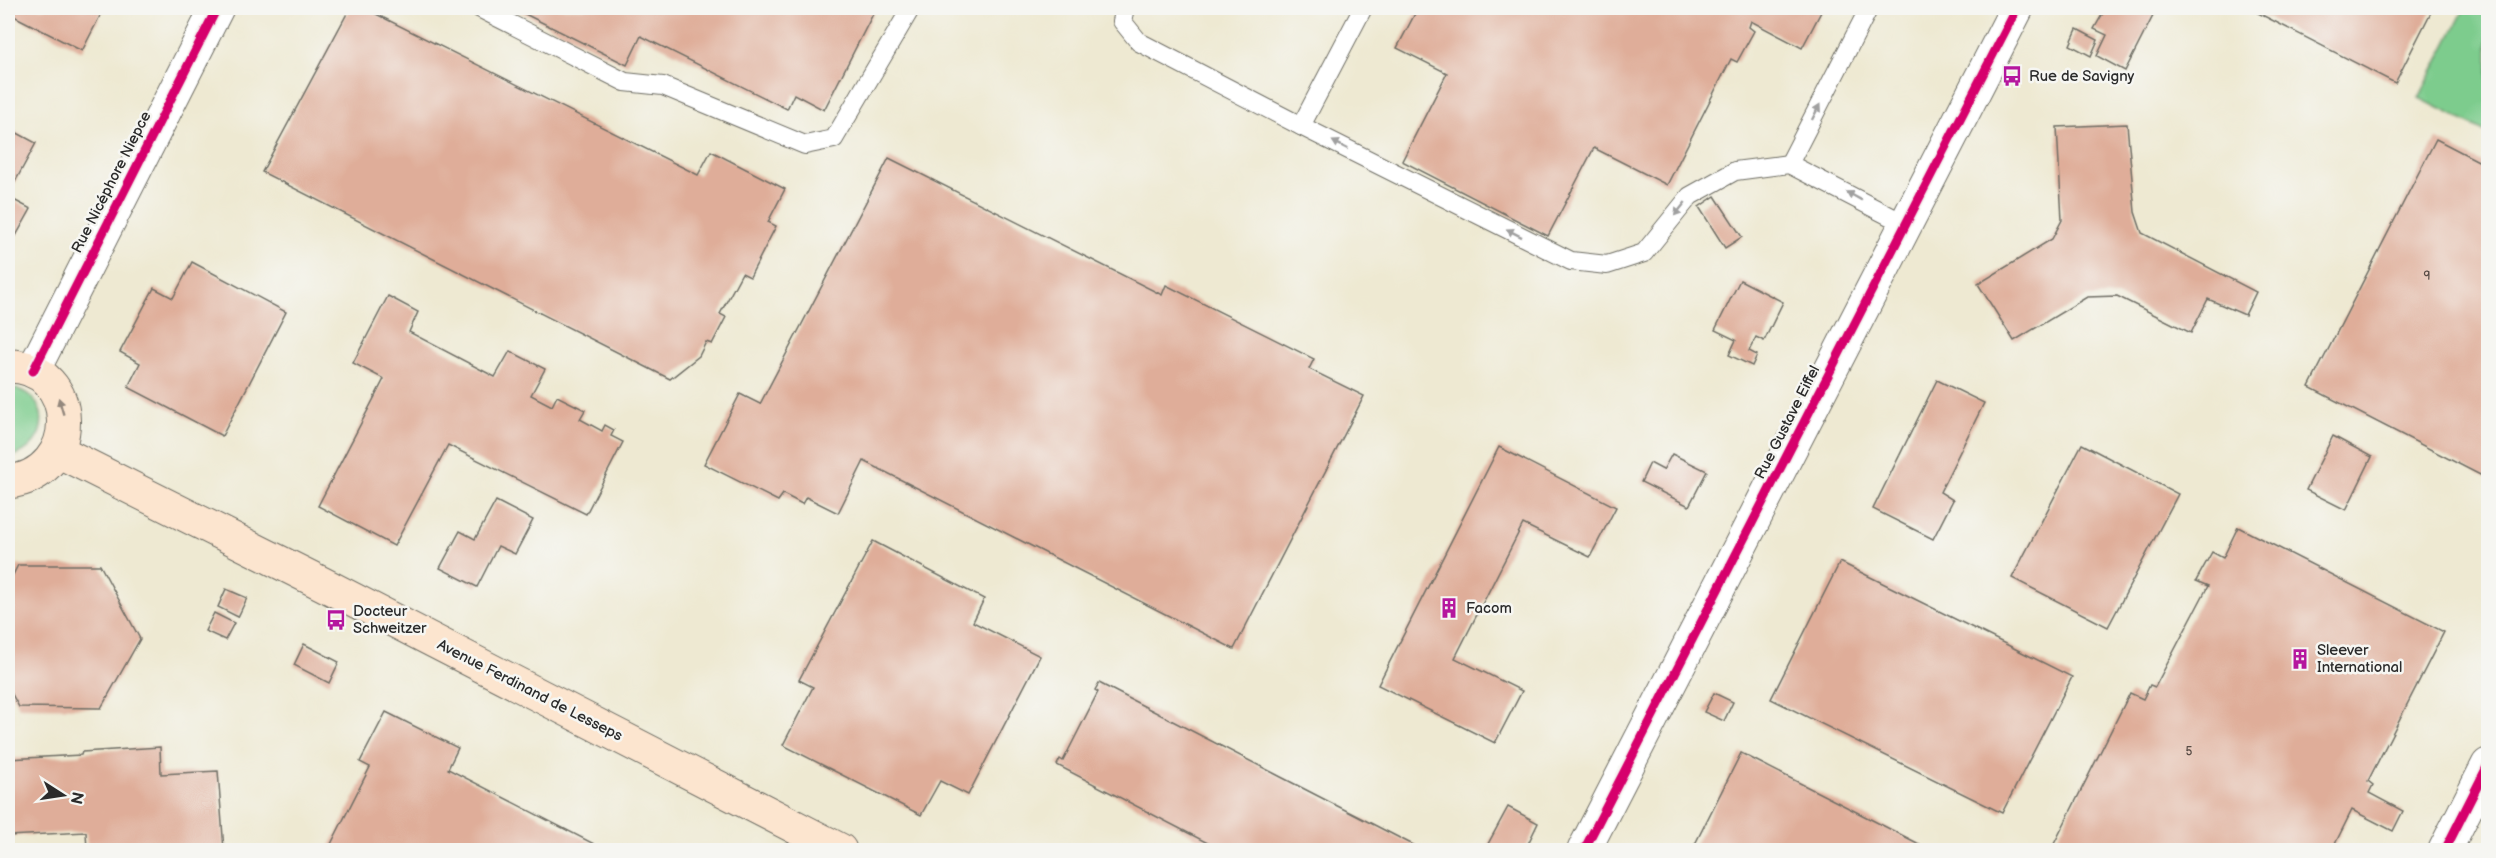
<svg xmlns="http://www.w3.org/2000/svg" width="2496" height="858" font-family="'Balsamiq Sans',sans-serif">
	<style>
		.green { fill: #7dcc8d; stroke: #547c5c; stroke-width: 1.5 }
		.building { fill: #dfad99 }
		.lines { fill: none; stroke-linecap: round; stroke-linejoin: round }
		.lane-casing { stroke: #6f6e65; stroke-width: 20 }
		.street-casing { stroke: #6f6e65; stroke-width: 35 }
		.secondary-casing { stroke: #6f6e65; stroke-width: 35 }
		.lane { stroke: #fff; stroke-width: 18 }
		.street { stroke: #fff; stroke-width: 33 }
		.secondary { stroke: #fce5cf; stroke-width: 33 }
		.cycleway-casing { stroke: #f6f6f2; stroke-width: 13 }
		.cycleway { stroke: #d6006c; stroke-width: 9 }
		.oneway { fill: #a0a0a0 }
		.oneway2 { fill: #94887d }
		.labels { text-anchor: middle; stroke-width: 5; stroke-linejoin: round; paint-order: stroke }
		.number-label { font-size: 12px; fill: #584c46 }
		.poi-label { font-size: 15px; fill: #2b2b2b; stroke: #f6f6f2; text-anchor: start }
		.street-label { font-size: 15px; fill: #2b2b2b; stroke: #f6f6f2 }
	</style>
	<rect width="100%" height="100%" fill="#f6f6f2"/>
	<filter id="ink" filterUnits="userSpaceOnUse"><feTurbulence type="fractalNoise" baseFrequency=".0167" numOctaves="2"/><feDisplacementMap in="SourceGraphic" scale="12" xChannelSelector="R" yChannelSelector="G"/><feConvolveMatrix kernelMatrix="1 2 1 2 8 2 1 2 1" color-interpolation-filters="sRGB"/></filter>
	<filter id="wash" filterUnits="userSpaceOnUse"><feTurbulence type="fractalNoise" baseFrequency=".008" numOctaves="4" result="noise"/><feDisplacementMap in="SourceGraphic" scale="24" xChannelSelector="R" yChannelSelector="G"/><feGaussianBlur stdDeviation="1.35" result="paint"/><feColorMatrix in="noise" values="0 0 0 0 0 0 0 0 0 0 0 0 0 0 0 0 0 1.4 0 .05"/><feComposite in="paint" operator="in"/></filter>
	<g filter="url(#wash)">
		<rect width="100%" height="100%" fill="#eee9d2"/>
		<g class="green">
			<polygon points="2465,8 2488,8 2488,133 2419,98"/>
			<path d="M 8,387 C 52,392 53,446 10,457 L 8,457 Z"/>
		</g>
		<g id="blocks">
			<g class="building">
				<polygon points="8,8 104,8 82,51 8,13"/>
				<polygon points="350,8 364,8 698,175 711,151 785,189 768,222 776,226 750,277 742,273 720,314 726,317 712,344 706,342 699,356 670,379 262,172"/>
				<polygon points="513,8 876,8 824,110 794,94 787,109 641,36 627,65"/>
				<polygon points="1418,8 1823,8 1802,48 1751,21 1749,27 1754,31 1737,62 1731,59 1667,185 1594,148 1548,236 1402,161 1447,73 1397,48"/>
				<polygon points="2106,8 2157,8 2125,71 2097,56 2107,35 2094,29"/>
				<polygon points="2256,8 2423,8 2431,12 2395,83 2254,11"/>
				<polygon points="2077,29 2098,40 2091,56 2070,45"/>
				<polygon points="2127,124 2135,212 2142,233 2256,292 2245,315 2208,299 2191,333 2117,296 2087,297 2014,341 1978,284 2052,239 2062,220 2057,127"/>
				<polygon points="8,128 36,143 8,195"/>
				<polygon points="2436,139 2488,166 2488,479 2309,387"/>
				<polygon points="889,158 1162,295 1166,285 1314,359 1309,369 1364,396 1234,649 864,461 838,513 806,497 802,504 783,494 778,501 704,464 740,394 760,404"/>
				<polygon points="1715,196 1742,237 1725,248 1699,207"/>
				<polygon points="8,197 31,209 8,250"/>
				<polygon points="192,262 286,312 222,436 128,387 140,363 120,352 154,288 173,298"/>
				<polygon points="1740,280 1783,302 1764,341 1756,337 1749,351 1757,355 1752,366 1729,355 1736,340 1715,330"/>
				<polygon points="388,296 418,312 409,332 495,377 510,351 545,369 531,395 552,406 557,396 585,410 580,419 602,431 605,425 614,430 611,436 623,442 586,514 448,445 394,546 318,506 384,379 353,363"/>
				<polygon points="1937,380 1984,403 1940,492 1953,500 1933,539 1873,509"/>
				<polygon points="2333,436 2372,457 2346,510 2306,490"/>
				<polygon points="2082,444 2178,494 2108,627 2012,578"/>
				<polygon points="1499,447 1616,507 1590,557 1523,524 1455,658 1522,691 1495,743 1378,685"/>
				<polygon points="1672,454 1707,471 1689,506 1641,482 1650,463 1663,470"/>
				<polygon points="496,501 533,520 515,554 498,546 477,587 440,568 460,531 475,539"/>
				<polygon points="2238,527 2444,632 2368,781 2373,785 2369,793 2403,811 2393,831 2352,810 2332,850 2072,850 2066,848 2065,850 2051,850 2130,693 2143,699 2150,685 2155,687 2208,586 2196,581 2212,552 2223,558"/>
				<polygon points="873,541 984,599 973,622 1040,656 968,795 940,781 921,815 783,745 813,687 799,680"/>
				<polygon points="1840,562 2072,677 2002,813 1771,699"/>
				<polygon points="18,565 100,565 140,639 101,708 19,707 8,687 8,585"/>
				<polygon points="226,589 247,598 238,617 218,607"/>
				<polygon points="214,613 234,623 225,640 205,631"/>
				<polygon points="304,644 339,662 329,683 294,665"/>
				<polygon points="1099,683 1283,778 1423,850 1221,850 1057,765 1060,759 1063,761 1098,692 1095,690"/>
				<polygon points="1714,693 1733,702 1724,721 1704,712"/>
				<polygon points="386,712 458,748 448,769 594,844 590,850 328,850 370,767 360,762"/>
				<polygon points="160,747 161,774 218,771 224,850 87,850 86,832 8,836 8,759 81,755 82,752"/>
				<polygon points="1741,753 1931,850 1692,850"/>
				<polygon points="1508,807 1538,823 1525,850 1501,850 1488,844"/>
			</g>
		</g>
	</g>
	<g filter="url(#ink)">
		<use href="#blocks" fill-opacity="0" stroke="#6f6e65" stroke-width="1.5"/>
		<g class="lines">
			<g class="lane-casing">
				<g id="lane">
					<polyline points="479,8 625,82 663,86 805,145 834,139 911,8"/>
					<polyline points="1125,8 1122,21 1139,42 1301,126 1571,261 1607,265 1644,253 1690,196 1735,171 1789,164 1905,224"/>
					<polyline points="1301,126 1363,8"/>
					<polyline points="1789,164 1869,8"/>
				</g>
			</g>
			<g class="street-casing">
				<g id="street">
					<polyline points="33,371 217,8"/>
					<polyline points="1584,850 2017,8"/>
					<polyline points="2445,850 2488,765"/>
				</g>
			</g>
			<g class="secondary-casing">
				<g id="secondary">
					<path d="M 8,366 C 80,365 84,474 8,482"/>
					<polyline points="58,451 323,584 840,850"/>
				</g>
			</g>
			<use href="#lane" class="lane"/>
			<use href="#street" class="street"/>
			<use href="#secondary" class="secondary"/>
			<g class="cycleway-casing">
				<g id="cycleway">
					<polyline points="33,371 217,8"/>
					<polyline points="1584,850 2017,8"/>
					<polyline points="2445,850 2488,765"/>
				</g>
			</g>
			<use href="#cycleway" class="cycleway"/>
		</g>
		<defs><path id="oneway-solid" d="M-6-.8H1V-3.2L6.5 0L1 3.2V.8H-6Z" transform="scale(1.5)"/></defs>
		<g class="oneway">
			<use href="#oneway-solid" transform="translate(1816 112) rotate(-63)"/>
			<use href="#oneway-solid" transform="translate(1340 145) rotate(-153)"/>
			<use href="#oneway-solid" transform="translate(1854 196) rotate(-151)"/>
			<use href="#oneway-solid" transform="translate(1680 209) rotate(129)"/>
			<use href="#oneway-solid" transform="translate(1514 233) rotate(-153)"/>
		</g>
		<use class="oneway2" href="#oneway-solid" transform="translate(61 406) rotate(-106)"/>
	</g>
	<defs>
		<g id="bus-bare" transform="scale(1.62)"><path d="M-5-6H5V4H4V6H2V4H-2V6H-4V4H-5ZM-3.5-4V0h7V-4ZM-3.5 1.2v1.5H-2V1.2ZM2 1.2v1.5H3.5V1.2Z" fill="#b5179e" stroke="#f6f6f2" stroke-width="2.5" paint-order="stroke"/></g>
		<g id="building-bare" transform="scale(1.62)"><path d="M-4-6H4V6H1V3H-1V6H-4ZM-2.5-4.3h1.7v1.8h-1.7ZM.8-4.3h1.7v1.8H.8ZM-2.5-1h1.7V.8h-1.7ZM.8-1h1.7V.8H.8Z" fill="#b5179e" stroke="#f6f6f2" stroke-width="2.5" paint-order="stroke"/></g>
	</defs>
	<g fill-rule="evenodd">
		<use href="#bus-bare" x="2012" y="76"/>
		<use href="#building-bare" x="1449" y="608"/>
		<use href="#bus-bare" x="336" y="620"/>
		<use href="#building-bare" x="2300" y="659"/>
	</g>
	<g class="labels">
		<g class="number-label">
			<text x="2427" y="280">9</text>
			<text x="2189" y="755">5</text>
		</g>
		<g class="poi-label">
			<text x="2029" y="81">Rue de Savigny</text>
			<text x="1466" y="613">Facom</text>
			<text x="353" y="616">Docteur<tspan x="353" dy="17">Schweitzer</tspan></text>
			<text x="2317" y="655">Sleever<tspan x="2317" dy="17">International</tspan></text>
		</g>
		<g class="street-label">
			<text transform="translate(111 182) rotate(-63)" y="5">Rue Nicéphore Niepce</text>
			<text transform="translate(1787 422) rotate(-63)" y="5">Rue Gustave Eiffel</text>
			<text transform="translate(530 690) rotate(27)" y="5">Avenue Ferdinand de Lesseps</text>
		</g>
	</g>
	<rect width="2496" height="858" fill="none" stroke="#f6f6f2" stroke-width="30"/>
	<g transform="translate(63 795) rotate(102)" stroke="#f6f6f2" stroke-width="4.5" paint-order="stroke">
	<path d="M0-4.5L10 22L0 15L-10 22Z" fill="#2b2b2b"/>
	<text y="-9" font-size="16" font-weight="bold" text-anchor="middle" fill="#2b2b2b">N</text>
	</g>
</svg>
